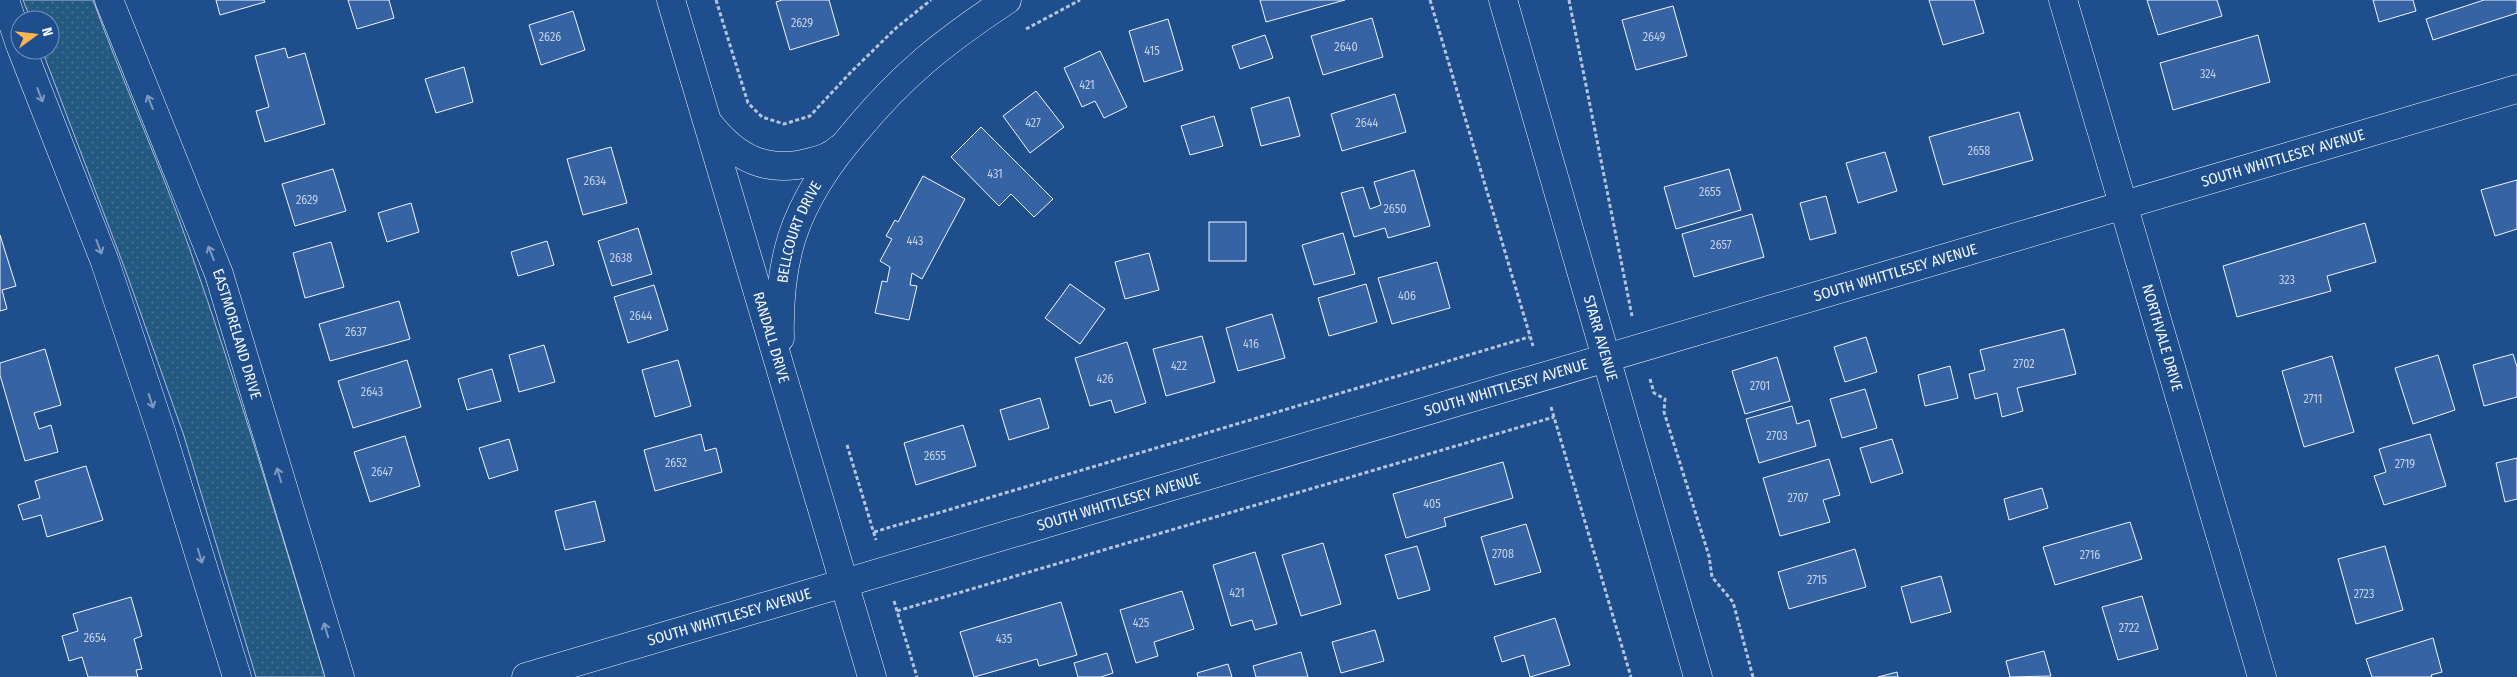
<svg xmlns="http://www.w3.org/2000/svg" width="2517" height="677" font-family="'Fira Sans Condensed',sans-serif">
	<style>
		.grass { fill: url(#grass-dots); stroke: #a8bbd7 }
		.building { fill: #3563a3; stroke: #f2f6ff }
		.lines { fill: none; stroke-linecap: round; stroke-linejoin: round }
		.street-casing { stroke: #f2f6ff; stroke-width: 29 }
		.secondary-casing { stroke: #f2f6ff; stroke-width: 29 }
		.path { stroke: #b3c4dc; stroke-width: 3; stroke-dasharray: 4 2.5; stroke-linecap: butt }
		.street { stroke: #1f4e8c; stroke-width: 28 }
		.secondary { stroke: #1f4e8c; stroke-width: 28 }
		.oneway { stroke: #7e9ac0 }
		.labels { text-anchor: middle; stroke-width: 4; stroke-linejoin: round; paint-order: stroke }
		.number-label { font-size: 12px; fill: #c3d1e8 }
		.street-label { font-size: 15px; fill: #f2f6ff; stroke: #1f4e8c }
	</style>
	<defs>
		<pattern id="grass-dots" width="8" height="8" patternUnits="userSpaceOnUse" patternTransform="scale(1.25)"><rect width="8" height="8" fill="#245a82"/><path d="M2 2h.1M6 6h.1" fill="none" stroke="#447295" stroke-width="1.8" stroke-linecap="round"/></pattern>
	</defs>
	<rect width="100%" height="100%" fill="#1f4e8c"/>
	<path class="grass" d="M 23,0 L 93,0 C 123,83 160,164 189,247 C 239,389 281,533 325,677 L 256,677 L 184,436 L 125,269 L 42,50 L 50,50 L 50,20 L 31,20 Z"/>
	<g class="building">
		<polygon points="216,0 264,0 265,2 220,15"/>
		<polygon points="348,0 389,0 394,18 357,29"/>
		<polygon points="782,0 829,0 839,35 790,50 776,2"/>
		<polygon points="1260,0 1345,0 1266,22"/>
		<polygon points="1929,0 1974,0 1984,33 1943,45"/>
		<polygon points="2147,0 2217,0 2222,16 2158,35"/>
		<polygon points="2373,0 2413,0 2416,11 2379,22"/>
		<polygon points="2484,0 2517,0 2517,13 2433,40 2426,19"/>
		<polygon points="1673,6 1687,56 1636,70 1622,20"/>
		<polygon points="573,11 585,50 541,65 529,25"/>
		<polygon points="1372,18 1383,57 1323,75 1311,36"/>
		<polygon points="1168,19 1183,70 1144,82 1129,31"/>
		<polygon points="1265,35 1273,58 1240,69 1232,46"/>
		<polygon points="2258,35 2270,82 2173,110 2160,63"/>
		<polygon points="285,48 288,58 305,53 325,124 265,142 256,111 269,107 255,56"/>
		<polygon points="1100,51 1127,107 1104,118 1095,101 1082,107 1064,68"/>
		<polygon points="464,67 473,102 436,113 425,79"/>
		<polygon points="1036,91 1064,127 1030,153 1003,116"/>
		<polygon points="1395,94 1406,132 1342,151 1331,114"/>
		<polygon points="1289,97 1300,136 1261,146 1251,108"/>
		<polygon points="2019,112 2033,160 1943,185 1929,137"/>
		<polygon points="1214,116 1223,146 1190,155 1181,126"/>
		<polygon points="981,127 1053,199 1034,217 1011,194 999,206 951,157"/>
		<polygon points="611,147 627,203 583,215 567,159"/>
		<polygon points="1885,152 1897,191 1858,203 1846,163"/>
		<polygon points="333,169 346,211 295,226 282,184"/>
		<polygon points="1729,169 1741,210 1676,229 1664,187"/>
		<polygon points="1414,170 1430,226 1388,238 1385,228 1354,237 1341,193 1363,187 1370,209 1381,205 1374,182"/>
		<polygon points="923,176 965,199 922,279 912,273 910,285 917,286 909,320 875,313 882,281 887,282 890,267 880,261 892,239 886,236 895,220 898,222"/>
		<polygon points="2517,180 2517,229 2495,236 2481,190"/>
		<polygon points="1826,196 1836,233 1810,240 1800,203"/>
		<polygon points="411,203 419,232 387,242 378,213"/>
		<polygon points="1752,214 1764,257 1694,277 1682,234"/>
		<rect x="1209" y="222" width="37" height="39"/>
		<polygon points="2365,223 2376,262 2327,276 2331,291 2237,317 2223,266"/>
		<polygon points="638,228 652,274 612,286 598,241"/>
		<polygon points="1343,233 1355,274 1314,285 1302,245"/>
		<polygon points="0,235 16,286 2,290 7,309 0,311"/>
		<polygon points="547,241 554,265 518,276 511,252"/>
		<polygon points="331,242 344,287 305,298 293,253"/>
		<polygon points="1149,253 1159,290 1125,299 1115,262"/>
		<polygon points="1437,262 1450,308 1392,324 1378,278"/>
		<polygon points="1070,284 1105,309 1080,344 1045,318"/>
		<polygon points="1366,284 1377,322 1329,336 1318,298"/>
		<polygon points="654,285 668,330 628,343 614,297"/>
		<polygon points="399,301 410,339 330,361 319,324"/>
		<polygon points="1272,314 1285,358 1238,371 1226,328"/>
		<polygon points="2064,329 2076,374 2017,388 2023,411 2002,417 1997,393 1975,399 1969,374 1985,370 1980,350"/>
		<polygon points="1202,336 1215,382 1166,396 1153,349"/>
		<polygon points="1866,337 1877,372 1845,382 1834,347"/>
		<polygon points="1127,342 1146,403 1115,413 1111,400 1090,406 1075,358"/>
		<polygon points="544,345 555,382 519,392 509,355"/>
		<polygon points="45,349 61,405 34,413 39,429 51,425 58,452 25,461 0,375 0,363"/>
		<polygon points="2513,354 2517,367 2517,397 2484,406 2473,365"/>
		<polygon points="2438,355 2455,410 2413,424 2395,368"/>
		<polygon points="2332,356 2354,432 2304,447 2282,371"/>
		<polygon points="1777,357 1790,401 1745,414 1732,371"/>
		<polygon points="407,360 421,407 353,428 338,381"/>
		<polygon points="678,360 691,406 655,417 642,370"/>
		<polygon points="1950,366 1958,398 1925,406 1918,375"/>
		<polygon points="492,369 501,401 467,410 458,379"/>
		<polygon points="1865,389 1877,428 1842,438 1830,399"/>
		<polygon points="1040,398 1049,428 1009,440 1000,410"/>
		<polygon points="1792,406 1797,424 1809,420 1816,446 1759,463 1746,419"/>
		<polygon points="963,425 976,466 916,485 904,443"/>
		<polygon points="701,434 705,451 716,448 722,472 655,491 644,450"/>
		<polygon points="2430,434 2446,486 2384,505 2374,476 2386,472 2379,449"/>
		<polygon points="405,436 420,486 370,502 354,452"/>
		<polygon points="509,439 518,470 489,479 479,448"/>
		<polygon points="1892,439 1903,473 1871,483 1860,448"/>
		<polygon points="2517,458 2517,499 2505,502 2496,463"/>
		<polygon points="1829,459 1840,495 1823,500 1830,522 1780,536 1763,478"/>
		<polygon points="1503,462 1513,498 1444,518 1446,526 1406,538 1393,494"/>
		<polygon points="86,466 103,520 47,537 41,515 23,520 18,505 40,498 35,481"/>
		<polygon points="2042,488 2048,508 2009,520 2004,499"/>
		<polygon points="595,501 605,541 565,550 555,511"/>
		<polygon points="2130,522 2142,559 2055,585 2043,547"/>
		<polygon points="1526,524 1541,572 1495,585 1481,537"/>
		<polygon points="1323,543 1341,604 1301,616 1282,555"/>
		<polygon points="1417,546 1430,590 1398,599 1385,555"/>
		<polygon points="2385,546 2403,610 2356,624 2338,559"/>
		<polygon points="1855,549 1866,587 1789,609 1778,572"/>
		<polygon points="1255,552 1277,624 1255,630 1252,620 1231,626 1213,565"/>
		<polygon points="1941,576 1951,612 1911,623 1901,587"/>
		<polygon points="1182,591 1194,629 1154,642 1158,656 1136,663 1120,610"/>
		<polygon points="2142,596 2158,649 2118,660 2102,607"/>
		<polygon points="131,597 142,636 134,639 142,669 136,670 138,677 88,677 82,657 69,661 62,636 78,631 73,614"/>
		<polygon points="1061,602 1077,655 1039,666 1037,659 974,677 960,632"/>
		<polygon points="1555,618 1570,665 1530,677 1524,655 1502,662 1494,637"/>
		<polygon points="1375,630 1384,661 1341,673 1332,642"/>
		<polygon points="2433,638 2442,672 2431,675 2432,677 2372,677 2366,659"/>
		<polygon points="2044,651 2051,676 2010,677 2006,661"/>
		<polygon points="1301,652 1308,677 1256,677 1253,666"/>
		<polygon points="1107,653 1113,673 1101,677 1078,677 1074,663"/>
		<polygon points="1228,664 1232,677 1198,677 1197,673"/>
		<polygon points="1897,672 1898,677 1878,677"/>
	</g>
	<g class="lines">
		<g class="street-casing">
			<g id="street">
				<polyline points="5,0 20,45"/>
				<path id="s1" d="M 109,0 L 219,274 L 340,677"/>
				<path id="s2" d="M 671,0 L 872,677"/>
				<path id="s3" d="M 2063,0 L 2262,677"/>
				<polyline points="22,50 105,262 161,431 237,677"/>
				<path d="M 710,125 C 737,159 768,174 811,162 C 820,160 832,156 839,149"/>
				<path id="s4" d="M 780,338 C 779,304 782,269 792,237 C 805,197 829,162 856,131 C 903,74 945,41 1007,0"/>
				<path id="s5" d="M 526,677 L 2517,89"/>
			</g>
		</g>
		<g class="secondary-casing">
			<g id="secondary">
				<path id="s6" d="M 1503,0 L 1698,677"/>
			</g>
		</g>
		<g class="path">
			<polyline points="716,0 748,103 762,117 784,124 810,116 851,72 896,28 931,0"/>
			<polyline points="1430,0 1533,346"/>
			<polyline points="1569,0 1632,316"/>
			<polyline points="1026,29 1080,0"/>
			<polyline points="1650,379 1654,393 1665,399 1664,412 1709,556 1712,577 1733,602 1753,677"/>
			<polyline points="1551,407 1631,677"/>
			<polyline points="847,445 876,540"/>
			<polyline points="874,532 1529,337"/>
			<polyline points="894,601 917,677"/>
			<polyline points="897,611 1554,417"/>
		</g>
		<use href="#street" class="street"/>
		<use href="#secondary" class="secondary"/>
	</g>
	<defs><path id="oneway-shaft" d="M-6 0H5M1.5-3L5.5 0L1.5 3" fill="none" stroke-width="1.6" stroke-linecap="round" stroke-linejoin="round" transform="scale(1.25)"/></defs>
	<g class="oneway">
		<use href="#oneway-shaft" transform="translate(40 95) rotate(69)"/>
		<use href="#oneway-shaft" transform="translate(150 102) rotate(-112)"/>
		<use href="#oneway-shaft" transform="translate(99 247) rotate(69)"/>
		<use href="#oneway-shaft" transform="translate(211 253) rotate(-112)"/>
		<use href="#oneway-shaft" transform="translate(151 401) rotate(72)"/>
		<use href="#oneway-shaft" transform="translate(279 475) rotate(-107)"/>
		<use href="#oneway-shaft" transform="translate(200 556) rotate(73)"/>
		<use href="#oneway-shaft" transform="translate(326 630) rotate(-107)"/>
	</g>
	<g class="labels">
		<g class="number-label">
			<text x="802" y="27">2629</text>
			<text x="550" y="41">2626</text>
			<text x="1654" y="41">2649</text>
			<text x="1346" y="51">2640</text>
			<text x="1152" y="55">415</text>
			<text x="2208" y="78">324</text>
			<text x="1087" y="89">421</text>
			<text x="1033" y="127">427</text>
			<text x="1367" y="127">2644</text>
			<text x="1979" y="155">2658</text>
			<text x="995" y="178">431</text>
			<text x="595" y="185">2634</text>
			<text x="1710" y="196">2655</text>
			<text x="307" y="204">2629</text>
			<text x="1395" y="213">2650</text>
			<text x="915" y="245">443</text>
			<text x="1721" y="249">2657</text>
			<text x="621" y="262">2638</text>
			<text x="2287" y="284">323</text>
			<text x="1407" y="300">406</text>
			<text x="641" y="320">2644</text>
			<text x="356" y="336">2637</text>
			<text x="1251" y="348">416</text>
			<text x="2024" y="368">2702</text>
			<text x="1179" y="370">422</text>
			<text x="1105" y="383">426</text>
			<text x="1760" y="390">2701</text>
			<text x="372" y="396">2643</text>
			<text x="2313" y="403">2711</text>
			<text x="1777" y="440">2703</text>
			<text x="935" y="460">2655</text>
			<text x="676" y="467">2652</text>
			<text x="2405" y="468">2719</text>
			<text x="382" y="476">2647</text>
			<text x="1798" y="502">2707</text>
			<text x="1432" y="508">405</text>
			<text x="1503" y="558">2708</text>
			<text x="2090" y="559">2716</text>
			<text x="1817" y="584">2715</text>
			<text x="1237" y="597">421</text>
			<text x="2364" y="598">2723</text>
			<text x="1141" y="627">425</text>
			<text x="2129" y="632">2722</text>
			<text x="95" y="642">2654</text>
			<text x="1004" y="643">435</text>
		</g>
		<g class="street-label">
			<text dy="5" stroke="none"><textPath href="#s5" startOffset="1832">SOUTH WHITTLESEY AVENUE</textPath></text>
			<text dy="5" stroke="none"><textPath href="#s4" startOffset="109">BELLCOURT DRIVE</textPath></text>
			<text dy="5" stroke="none"><textPath href="#s5" startOffset="1428">SOUTH WHITTLESEY AVENUE</textPath></text>
			<text dy="5" stroke="none"><textPath href="#s1" startOffset="358">EASTMORELAND DRIVE</textPath></text>
			<text dy="5" stroke="none"><textPath href="#s2" startOffset="352">RANDALL DRIVE</textPath></text>
			<text dy="5" stroke="none"><textPath href="#s3" startOffset="352">NORTHVALE DRIVE</textPath></text>
			<text dy="5" stroke="none"><textPath href="#s6" startOffset="352">STARR AVENUE</textPath></text>
			<text dy="5" stroke="none"><textPath href="#s5" startOffset="1022">SOUTH WHITTLESEY AVENUE</textPath></text>
			<text dy="5" stroke="none"><textPath href="#s5" startOffset="618">SOUTH WHITTLESEY AVENUE</textPath></text>
			<text dy="5" stroke="none"><textPath href="#s5" startOffset="212">SOUTH WHITTLESEY AVENUE</textPath></text>
		</g>
	</g>
	<g transform="translate(35 35) rotate(75)"><circle r="24" fill="#1f4e8c" stroke="#7391ba"/>
	<path d="M0-4L9 19L0 12L-9 19Z" fill="#ffb74d"/>
	<text y="-8" font-size="14" font-weight="bold" text-anchor="middle" fill="#f2f6ff">N</text>
	</g>
</svg>
